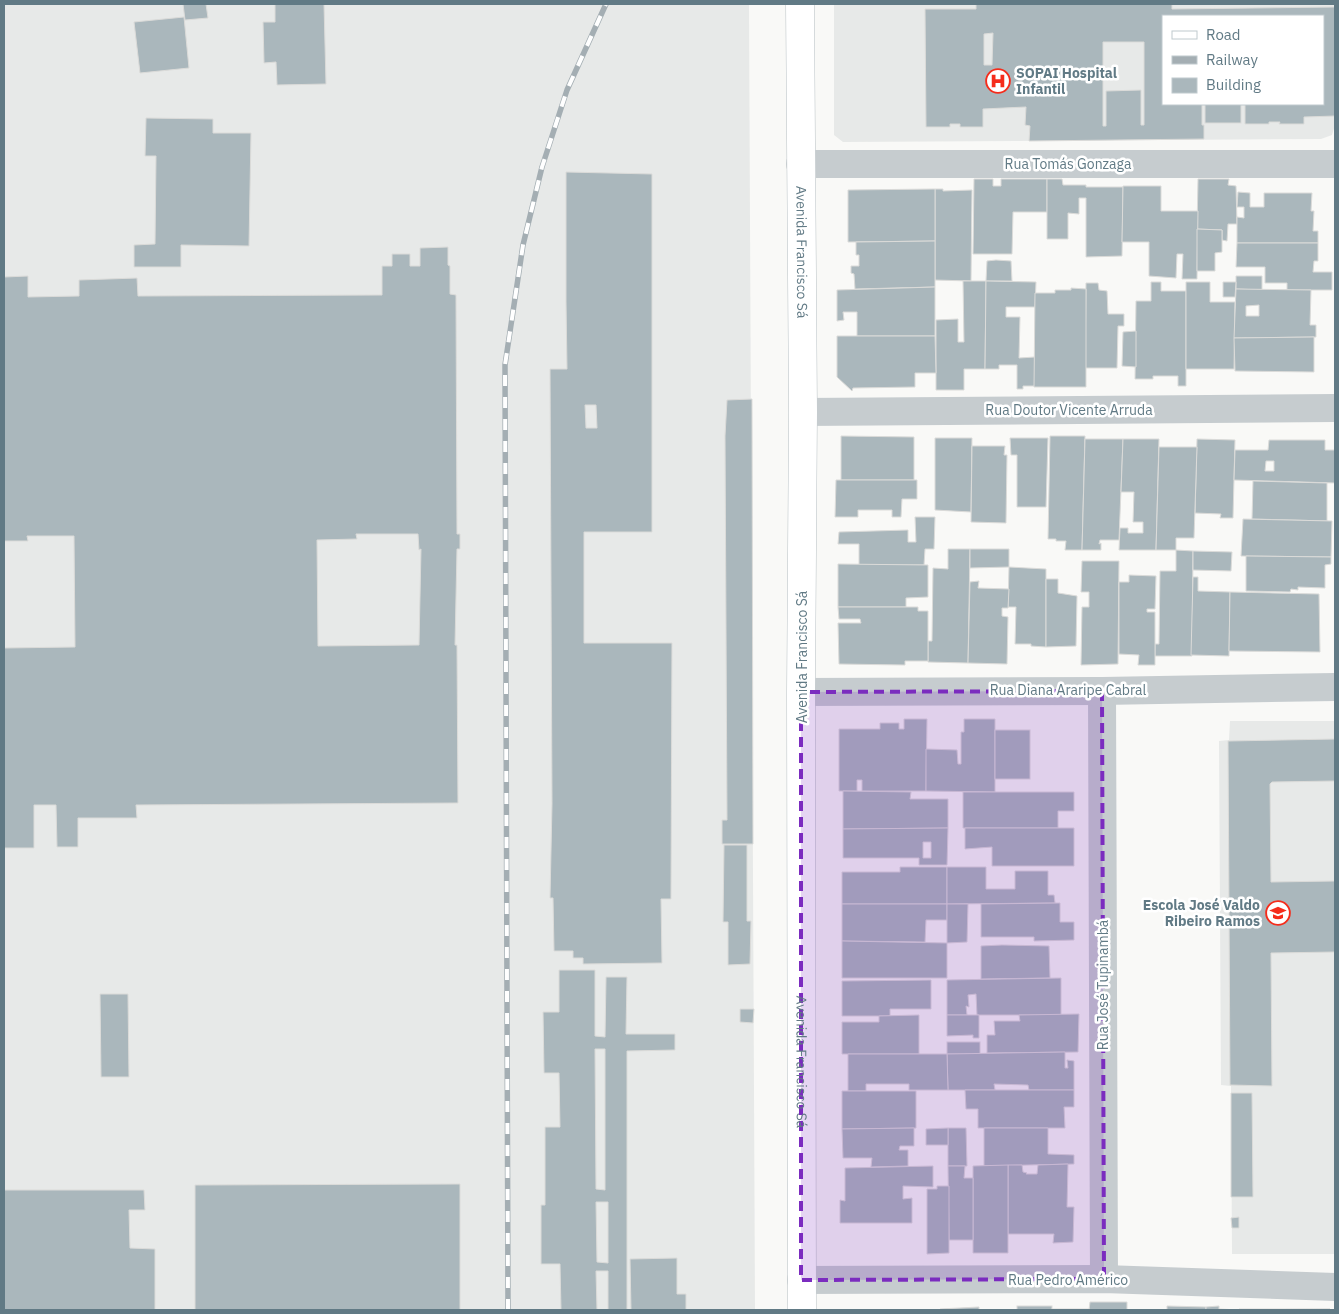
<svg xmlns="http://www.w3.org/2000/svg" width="1339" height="1314" font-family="'IBM Plex Sans',sans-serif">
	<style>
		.built { fill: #e7e9e8; fill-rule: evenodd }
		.building { fill: #aab7bc; stroke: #dbdbd9; fill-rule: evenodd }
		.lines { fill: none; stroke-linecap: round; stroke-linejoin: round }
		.secondary-casing { stroke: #b8c0c4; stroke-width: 29 }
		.street { stroke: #c6cccf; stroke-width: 28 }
		.secondary { stroke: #fff; stroke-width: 28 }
		.rail-casing { stroke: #a4aeb3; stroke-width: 5.5 }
		.rail { stroke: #fff; stroke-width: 4; stroke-dasharray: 11; stroke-linecap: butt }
		.marked { fill: #7b2cbf; fill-opacity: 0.2; stroke: #7b2cbf; stroke-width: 4; stroke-dasharray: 10 6; stroke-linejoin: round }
		.labels { text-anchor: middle; stroke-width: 5; stroke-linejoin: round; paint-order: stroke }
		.poi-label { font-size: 14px; font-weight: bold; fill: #617a85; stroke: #fff; text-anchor: start }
		.street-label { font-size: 14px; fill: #617a85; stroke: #fff }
	</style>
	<rect width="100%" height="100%" fill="#f9f9f7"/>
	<g class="built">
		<polygon points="4,4 749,4 755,1310 4,1310"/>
		<path d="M 834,4 L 1335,4 L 1335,125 L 1332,135 L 1321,139 L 843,142 L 834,135 ZM 1163,16 L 1323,16 L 1323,104 L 1163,104 Z"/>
		<polygon points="1230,721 1335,721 1335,1254 1232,1254 1231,1086 1221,1085 1219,741 1229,740"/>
	</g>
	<g class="building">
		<polygon points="183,4 206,4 208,18 185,20"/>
		<polygon points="275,4 324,4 326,84 277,85 276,62 264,63 263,22 275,22"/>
		<path d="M 923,4 L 1172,4 L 1172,9 L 1335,7 L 1335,116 L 1304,117 L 1304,124 L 1279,124 L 1280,122 L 1269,122 L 1269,124 L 1245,124 L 1245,104 L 1323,104 L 1323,16 L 1163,16 L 1163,104 L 1202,104 L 1202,125 L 1204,125 L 1204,139 L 1029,141 L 1030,126 L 1025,125 L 1026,107 L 983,109 L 983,127 L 960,127 L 960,124 L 950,124 L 950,127 L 926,127 L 925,9 L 976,9 L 976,4 ZM 993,33 L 992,65 L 984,65 L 984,34 ZM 1103,42 L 1144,42 L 1144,125 L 1141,125 L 1141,90 L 1106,91 L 1106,126 L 1103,126 Z"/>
		<polygon points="184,17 189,68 140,73 134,22"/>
		<rect x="1205" y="104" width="36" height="19"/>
		<polygon points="146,118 213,119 213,133 251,133 249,246 181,245 181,267 134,267 134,245 155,244 156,156 145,156"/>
		<path d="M 566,172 L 652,174 L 652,532 L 584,532 L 584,643 L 672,643 L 671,899 L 661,899 L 662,963 L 583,964 L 583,958 L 573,958 L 573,951 L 554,951 L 553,898 L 550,898 L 552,804 L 550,369 L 567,369 L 566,301 ZM 585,405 L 596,405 L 597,428 L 586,428 Z"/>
		<polygon points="974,179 993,179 993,186 1001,186 1001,179 1047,179 1047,212 1013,212 1012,254 973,254"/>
		<polygon points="1047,179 1062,179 1063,185 1086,185 1086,187 1123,187 1122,256 1086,257 1086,198 1079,198 1079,214 1068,213 1068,239 1047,239"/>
		<polygon points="1198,179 1229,179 1228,185 1236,186 1237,224 1228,224 1227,241 1222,240 1222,230 1197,229"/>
		<polygon points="1123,186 1161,186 1161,211 1198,211 1197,279 1182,279 1183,254 1177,254 1176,278 1149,276 1149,242 1122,242"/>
		<polygon points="935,189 943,189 943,191 972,190 971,281 935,280"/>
		<polygon points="935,189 935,241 848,242 848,190"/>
		<polygon points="1238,192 1250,193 1250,207 1264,207 1264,193 1312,193 1311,211 1314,211 1313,231 1318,231 1318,243 1237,243 1237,217 1244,218 1244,207 1237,207"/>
		<polygon points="1197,229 1222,230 1222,252 1215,253 1215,271 1197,271"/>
		<polygon points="935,241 935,287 855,289 854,274 851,273 851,266 859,266 859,255 856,255 856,242"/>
		<polygon points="1237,243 1318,243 1318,261 1314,261 1313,272 1332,272 1332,290 1287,290 1287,283 1265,283 1265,267 1236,267"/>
		<path d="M 448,247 L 448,265 L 450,266 L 450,294 L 456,295 L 457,534 L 460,534 L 460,549 L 457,549 L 455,645 L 457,645 L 458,803 L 136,805 L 137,818 L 78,818 L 78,847 L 57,847 L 56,805 L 34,805 L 34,848 L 4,848 L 4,648 L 75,647 L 74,536 L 27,536 L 28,541 L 4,541 L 4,277 L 28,276 L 28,297 L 79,296 L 79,280 L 137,278 L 138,296 L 382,295 L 382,266 L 392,266 L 392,254 L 410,254 L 410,266 L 420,266 L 420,248 ZM 356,534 L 418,534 L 419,550 L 421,549 L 419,645 L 318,646 L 317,540 L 357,539 Z"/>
		<polygon points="996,260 1011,261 1012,281 986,281 987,261"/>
		<polygon points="1236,276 1262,276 1262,290 1236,289"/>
		<polygon points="963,281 986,281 985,369 964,369 964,390 936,390 936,320 958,319 958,342 964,342"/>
		<polygon points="986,281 1036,282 1035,307 1006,307 1006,317 1020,317 1019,358 1035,357 1035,386 1023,386 1023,389 1017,389 1017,365 999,365 999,369 985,369"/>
		<polygon points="1151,282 1161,282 1161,291 1186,291 1186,386 1178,386 1178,376 1153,376 1153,379 1135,379 1136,301 1151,301"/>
		<polygon points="1186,282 1210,282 1210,302 1235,302 1234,369 1186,369"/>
		<polygon points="1223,282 1236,282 1235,297 1223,297"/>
		<polygon points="1086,283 1098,283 1099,290 1107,291 1108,314 1124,314 1124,326 1118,326 1117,368 1085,368"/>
		<polygon points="935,287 935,336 857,336 857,312 843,312 844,320 837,321 837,290"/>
		<polygon points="1071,288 1086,289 1086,387 1034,387 1035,293 1055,293 1055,290 1071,290"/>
		<path d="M 1236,289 L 1311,290 L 1310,325 L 1316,325 L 1316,337 L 1234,338 ZM 1259,305 L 1259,316 L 1246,316 L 1246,306 Z"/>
		<polygon points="1136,331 1136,367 1122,366 1123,332"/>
		<polygon points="837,336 935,336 936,373 915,373 915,387 853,388 852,391 837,377"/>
		<polygon points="1314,337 1314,372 1235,371 1234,338"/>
		<polygon points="752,399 753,844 722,844 722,820 727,820 725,436 727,400"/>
		<polygon points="841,436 914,437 914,480 841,480"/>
		<polygon points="1050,436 1085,436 1082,550 1065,550 1066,541 1056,541 1056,539 1048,539"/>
		<polygon points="935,438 972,438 971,512 935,510"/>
		<polygon points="1010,438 1048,438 1046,507 1017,507 1017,455 1011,455"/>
		<polygon points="1085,439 1123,439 1119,540 1100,540 1099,544 1101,543 1101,550 1082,550"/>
		<polygon points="1123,439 1159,439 1156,550 1119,550 1120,528 1128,528 1128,533 1143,533 1143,522 1133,522 1134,492 1121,492"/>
		<polygon points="1197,439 1235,440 1233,518 1220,518 1221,514 1195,513"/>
		<path d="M 1269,440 L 1325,440 L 1325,450 L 1335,450 L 1335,483 L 1234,480 L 1235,450 L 1268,450 ZM 1266,461 L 1274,461 L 1274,471 L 1265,471 Z"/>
		<polygon points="972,446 1005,446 1004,455 1007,455 1006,523 971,522"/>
		<polygon points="1159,447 1197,447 1194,538 1176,538 1176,550 1156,550"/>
		<polygon points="836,480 917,480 917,499 902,499 901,517 892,517 892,510 858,510 858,517 835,517"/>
		<polygon points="1253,481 1327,483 1327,521 1252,519"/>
		<polygon points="915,517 935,517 934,549 925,549 924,565 859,565 859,544 838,544 839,532 908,530 908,542 916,542"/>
		<polygon points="1243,519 1332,521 1331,557 1241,556"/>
		<polygon points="948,549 970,549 968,663 928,662 928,641 932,641 933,568 948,569"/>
		<polygon points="970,549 1009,549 1009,567 970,568"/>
		<polygon points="1176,550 1193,551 1192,656 1155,656 1155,644 1159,644 1160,571 1176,571"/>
		<polygon points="1193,551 1232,552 1231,571 1193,570"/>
		<polygon points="1246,556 1331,557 1331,564 1325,565 1325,588 1298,587 1298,590 1291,589 1290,592 1246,591"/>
		<polygon points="1082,561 1119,561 1118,664 1081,665 1082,607 1089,607 1089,592 1081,592"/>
		<polygon points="838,564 928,565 928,597 906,598 906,607 838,607"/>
		<polygon points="1009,567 1046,569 1046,647 1031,646 1031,644 1015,644 1016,607 1008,607"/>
		<polygon points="1129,575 1156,576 1155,609 1147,609 1147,612 1155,612 1155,665 1138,665 1139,655 1119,654 1119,582 1129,582"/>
		<polygon points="1193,577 1198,577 1198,591 1230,592 1229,656 1191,655"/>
		<polygon points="1046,579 1058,579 1058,593 1077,596 1076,646 1046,647"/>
		<polygon points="979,581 978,588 1009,589 1008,608 1002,608 1002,616 1008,617 1007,664 968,663 970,582"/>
		<polygon points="1230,592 1319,594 1320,652 1229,651"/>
		<polygon points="838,607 918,607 918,611 928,611 928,661 905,661 905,665 839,664 838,623 861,623 860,619 839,619"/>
		<polygon points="904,719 927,719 926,791 862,791 862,780 857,780 857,791 839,791 839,729 880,729 880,723 899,723 899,729 904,729"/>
		<polygon points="964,719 995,719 995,792 926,791 926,749 957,750 958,764 961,764 961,732 964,732"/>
		<rect x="995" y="730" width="35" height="49"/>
		<polygon points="1335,739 1335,781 1272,782 1270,784 1271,882 1335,881 1335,952 1271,953 1272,1086 1230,1085 1228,741"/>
		<polygon points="843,791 911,792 910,799 948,799 948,828 843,829"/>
		<polygon points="963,792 1074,792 1074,811 1058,811 1058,828 963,828"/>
		<path d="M 948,828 L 947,865 L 919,865 L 919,858 L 843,858 L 843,829 ZM 923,842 L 931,842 L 931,858 L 923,858 Z"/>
		<polygon points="965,828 1074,828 1074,866 992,866 992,847 965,849"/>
		<polygon points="724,845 747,845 747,921 751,921 750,964 728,965 728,922 723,922"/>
		<polygon points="900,867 947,867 947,904 842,904 842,872 900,872"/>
		<polygon points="947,867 986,867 986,889 1015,889 1015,871 1048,871 1048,895 1054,895 1055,903 947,904"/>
		<polygon points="1060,903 1060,922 1074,922 1074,940 1034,941 1034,937 981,937 981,904"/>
		<polygon points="842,904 947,904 947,920 926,920 925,942 842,941"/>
		<polygon points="947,904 968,904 967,942 947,943"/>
		<polygon points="842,941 947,943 947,978 842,978"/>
		<polygon points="1002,945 1049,946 1050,978 981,979 981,946"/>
		<path d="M 559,970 L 595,970 L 595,1036 L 605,1037 L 606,977 L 627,977 L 626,1034 L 675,1034 L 675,1050 L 627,1051 L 627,1310 L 608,1310 L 608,1271 L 596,1271 L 597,1310 L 561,1310 L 560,1264 L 541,1264 L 541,1205 L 545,1205 L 545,1127 L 560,1127 L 559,1073 L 544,1073 L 543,1012 L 559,1012 ZM 595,1049 L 605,1049 L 605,1190 L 596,1189 ZM 596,1202 L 608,1202 L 608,1263 L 597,1262 Z"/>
		<polygon points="1061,978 1061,1015 977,1015 976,994 968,995 969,1007 966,1006 967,1015 947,1015 947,980"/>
		<polygon points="931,980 931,1009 890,1009 890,1016 842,1016 842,981"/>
		<polygon points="100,994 128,994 129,1077 101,1077"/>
		<polygon points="740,1009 754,1009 753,1023 740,1022"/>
		<polygon points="1079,1014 1078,1052 987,1053 987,1035 995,1035 994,1021 1020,1021 1019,1015"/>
		<polygon points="919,1015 919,1054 842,1054 842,1022 879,1022 879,1016"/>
		<polygon points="947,1015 979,1015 979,1038 973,1038 973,1035 947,1036"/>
		<rect x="947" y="1042" width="33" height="12"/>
		<polygon points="1065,1052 1065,1068 1068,1068 1067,1060 1074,1061 1074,1090 1029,1090 1028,1085 994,1084 995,1090 948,1090 947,1054"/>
		<polygon points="848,1054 947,1054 948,1090 909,1090 909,1084 866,1084 866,1091 848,1091"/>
		<polygon points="965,1090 1074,1090 1074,1107 1064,1107 1065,1128 978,1128 978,1109 966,1109"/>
		<polygon points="842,1091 916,1091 916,1128 842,1129"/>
		<polygon points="1231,1093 1252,1093 1253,1197 1231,1197"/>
		<polygon points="914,1128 914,1146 900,1146 899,1150 908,1150 908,1166 871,1167 872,1158 843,1158 842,1129"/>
		<polygon points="948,1128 966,1128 967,1166 948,1166"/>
		<polygon points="948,1128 948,1145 926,1145 926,1129"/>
		<polygon points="984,1128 1048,1128 1048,1154 1074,1155 1074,1164 984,1166"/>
		<polygon points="1068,1164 1067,1207 1074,1207 1073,1242 1053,1243 1054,1234 1008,1234 1008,1165 1022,1165 1023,1172 1027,1173 1026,1174 1037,1174 1038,1165"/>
		<polygon points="1008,1165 1008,1253 973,1253 973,1166"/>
		<polygon points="933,1166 933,1187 903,1186 903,1199 912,1198 912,1223 840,1223 840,1200 845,1201 845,1168"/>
		<polygon points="948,1166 965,1166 964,1178 973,1178 973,1240 949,1240"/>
		<polygon points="460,1184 460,1310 195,1310 195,1185"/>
		<polygon points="937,1186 949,1186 949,1253 927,1254 927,1189 937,1189"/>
		<polygon points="4,1190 144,1190 145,1210 129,1210 130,1248 155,1249 155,1310 4,1310"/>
		<polygon points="1239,1217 1239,1228 1232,1228 1231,1218"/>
		<polygon points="677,1258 677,1294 686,1294 686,1310 631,1310 630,1259"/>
		<polygon points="1090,1302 1127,1302 1127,1310 1089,1310"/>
		<rect x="1017" y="1306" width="35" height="4"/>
		<polygon points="1167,1306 1206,1307 1206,1310 1167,1310"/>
		<polygon points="1219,1306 1219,1309 1239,1310 1206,1310 1206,1307"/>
		<polygon points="979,1307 979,1310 940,1310 940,1309"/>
		<rect x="1052" y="1309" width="37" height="1"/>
		<polygon points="1239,1309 1330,1309 1239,1310"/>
	</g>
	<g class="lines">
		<g class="secondary-casing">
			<g id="secondary">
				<path id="s1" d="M 800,4 L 803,412 L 801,692 L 802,1310"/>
			</g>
		</g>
		<g class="street">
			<polyline points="800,164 1335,164"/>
			<polyline points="803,412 1335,408"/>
			<polyline points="1102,691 1104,1279"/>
			<polyline points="801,692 1102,691 1335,687"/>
			<polyline points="801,1280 1104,1279 1335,1287"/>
		</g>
		<use href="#secondary" class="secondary"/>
		<g class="rail-casing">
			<polyline id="rail" points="508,1310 505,365 523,245 542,167 567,90 606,4"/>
		</g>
		<use href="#rail" class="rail"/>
	</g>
	<path class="marked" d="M 1102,691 L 1104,1279 L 801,1280 L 801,692 Z"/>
	<defs>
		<g id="hospital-ring" transform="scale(1.25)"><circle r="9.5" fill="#fff" stroke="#f52c1b" stroke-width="1.5"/><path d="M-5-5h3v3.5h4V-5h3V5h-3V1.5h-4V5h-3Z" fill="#f52c1b"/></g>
		<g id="school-ring" transform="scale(1.25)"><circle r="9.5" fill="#fff" stroke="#f52c1b" stroke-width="1.5"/><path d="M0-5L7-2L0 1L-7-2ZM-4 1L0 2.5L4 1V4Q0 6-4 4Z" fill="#f52c1b"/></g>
	</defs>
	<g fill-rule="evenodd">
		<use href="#hospital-ring" x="998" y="81"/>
		<use href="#school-ring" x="1278" y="913"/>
	</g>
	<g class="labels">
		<g class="poi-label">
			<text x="1016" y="78">SOPAI Hospital<tspan x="1016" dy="16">Infantil</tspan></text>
			<text x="1260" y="910" text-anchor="end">Escola José Valdo<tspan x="1260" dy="16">Ribeiro Ramos</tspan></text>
		</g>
		<g class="street-label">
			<text x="1068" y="169">Rua Tomás Gonzaga</text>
			<text dy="5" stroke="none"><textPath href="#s1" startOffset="248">Avenida Francisco Sá</textPath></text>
			<text x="1069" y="415">Rua Doutor Vicente Arruda</text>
			<text transform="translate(802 657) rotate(-90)" y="5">Avenida Francisco Sá</text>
			<text x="1068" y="695">Rua Diana Araripe Cabral</text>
			<text transform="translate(1103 985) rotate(-90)" y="5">Rua José Tupinambá</text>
			<text dy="5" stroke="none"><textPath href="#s1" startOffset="1058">Avenida Francisco Sá</textPath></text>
			<text x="1068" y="1285">Rua Pedro Américo</text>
		</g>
	</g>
	<rect width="1339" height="1314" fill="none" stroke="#617a85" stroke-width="10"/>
	<rect x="1162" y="15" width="162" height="90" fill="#ffffff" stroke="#c0cace"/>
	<rect x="1172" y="31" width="25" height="8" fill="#ffffff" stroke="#c0cace"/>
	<text x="1206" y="40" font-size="15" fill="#617a85">Road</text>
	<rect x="1172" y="56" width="25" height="8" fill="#a4aeb3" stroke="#c0cace"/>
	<text x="1206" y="65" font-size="15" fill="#617a85">Railway</text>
	<rect x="1172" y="78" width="25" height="15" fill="#aab7bc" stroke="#c0cace"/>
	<text x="1206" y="90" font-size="15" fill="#617a85">Building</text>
</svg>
